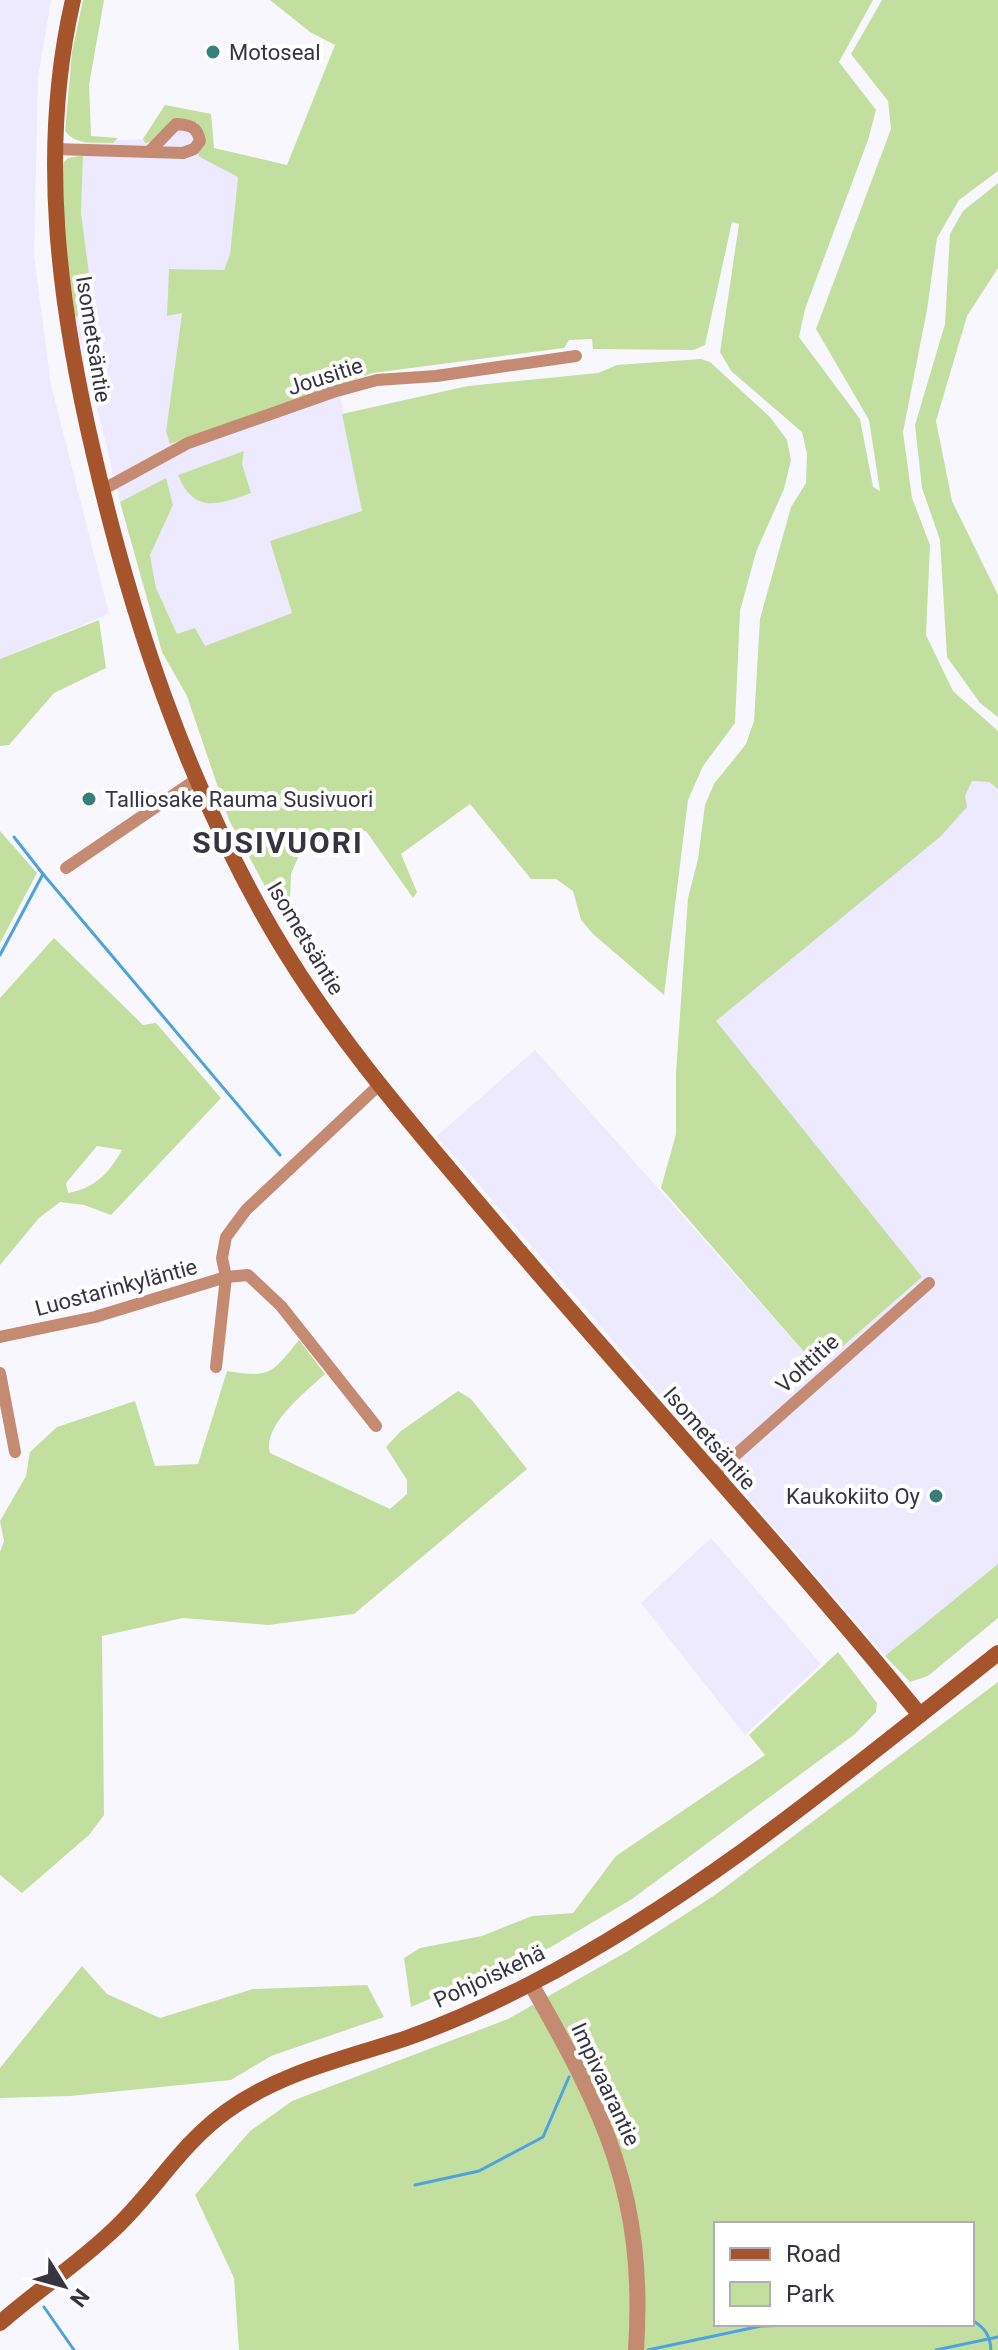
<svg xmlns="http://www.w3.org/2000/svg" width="998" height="2350" font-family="Roboto,sans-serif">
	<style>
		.built { fill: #ede9ff }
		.green { fill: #c3dfa0; fill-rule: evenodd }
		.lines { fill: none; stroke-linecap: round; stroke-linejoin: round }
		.stream { stroke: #4ea3dc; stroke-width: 3 }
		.minor { stroke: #c58b72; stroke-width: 12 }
		.tertiary { stroke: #c58b72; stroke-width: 16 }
		.secondary { stroke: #a6542c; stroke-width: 16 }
		.poi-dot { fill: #387f79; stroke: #fff; stroke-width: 3 }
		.labels { text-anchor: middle; stroke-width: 8; stroke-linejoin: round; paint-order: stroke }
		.poi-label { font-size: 22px; fill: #36343f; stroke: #fff; text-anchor: start }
		.street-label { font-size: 22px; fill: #36343f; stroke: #fff }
		.district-label { font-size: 30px; font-weight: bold; letter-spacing: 2px; fill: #36343f; stroke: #fff }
	</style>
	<rect width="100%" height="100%" fill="#f8f7fd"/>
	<g class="built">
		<polygon points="0,0 51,0 38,78 34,256 51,385 109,614 0,659"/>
		<polygon points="165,105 211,114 214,148 238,177 230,254 224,270 169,269 168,316 182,312 166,432 171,444 338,383 362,511 292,613 205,647 177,634 156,588 150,555 173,505 165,479 120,502 75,317 94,311 81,213 83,142 143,139"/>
		<polygon points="972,781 989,782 998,789 998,1564 885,1656 437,1136 535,1050 818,1368 921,1276 715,1021 940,837"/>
		<polygon points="711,1538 821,1664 745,1735 641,1603"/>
	</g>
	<g class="green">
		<path d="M 83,0 L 104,0 L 89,85 L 91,136 L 118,138 L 113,143 C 96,142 76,146 65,131 L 72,52 Z"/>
		<polygon points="270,0 873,0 839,62 876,110 868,140 805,309 799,337 860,419 873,487 880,491 869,420 816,329 891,129 888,101 851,54 882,0 998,0 998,171 959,200 937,238 927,310 903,432 912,498 930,545 926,635 953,691 998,731 998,789 989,782 972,781 965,796 967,807 940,837 716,1021 922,1277 818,1368 661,1188 676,1134 676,1073 688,898 698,859 705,805 714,784 746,744 754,721 760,619 791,507 806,483 807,454 802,432 731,371 720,352 739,224 732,222 705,345 694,350 593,349 592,339 569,340 564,348 373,373 170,444 166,432 182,313 167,316 169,269 224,270 230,254 238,177 198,156 203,137 197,122 176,120 150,142 145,143 143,139 165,105 211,114 214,148 287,165 335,45 310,32"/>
		<polygon points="83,155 81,213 94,311 75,317 64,236 62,164 68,158"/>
		<polygon points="998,183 998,268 967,316 936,421 952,501 998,595 998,717 980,703 947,657 940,540 922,488 915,425 945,324 950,234 963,211"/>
		<polygon points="701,359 710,362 770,417 787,440 791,460 784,489 756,552 740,611 735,723 703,766 688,800 664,995 593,934 581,920 573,891 556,879 531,879 470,804 401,854 417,892 413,898 366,831 303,846 291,874 290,903 278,910 229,820 187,696 162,652 120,502 166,478 173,505 150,555 156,588 177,634 195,628 205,646 292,613 270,541 362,511 342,414 468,386 598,373 617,365"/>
		<path d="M 244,451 L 242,464 L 251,493 C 218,505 194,514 178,475 Z"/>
		<polygon points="99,620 106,668 54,693 9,745 0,746 0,659"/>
		<polygon points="0,831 37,873 0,943"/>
		<path d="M 54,938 L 143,1025 L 156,1023 L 221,1098 L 111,1215 L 84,1205 L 60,1202 L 39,1218 L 0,1265 L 0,998 ZM 97,1146 L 122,1150 C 109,1173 95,1188 68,1193 L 66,1183 Z"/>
		<path d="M 299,1340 L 325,1374 C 306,1392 262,1425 270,1453 L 390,1509 L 407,1494 L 407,1480 L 386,1447 L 401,1431 L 458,1391 L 471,1399 L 527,1469 L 354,1614 L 268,1625 L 183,1618 L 102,1636 L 104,1815 L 89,1835 L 22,1893 L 0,1875 L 0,1552 L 4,1541 L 0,1521 L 26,1476 L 30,1452 L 57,1427 L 135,1401 L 155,1466 L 198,1464 L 227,1371 C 271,1378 271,1374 299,1340 Z"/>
		<polygon points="998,1564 998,1618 928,1676 910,1682 885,1656"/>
		<polygon points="838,1652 877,1703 876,1712 855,1734 632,1899 551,1947 411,2007 404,1958 420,1948 482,1936 532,1916 573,1913 616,1856 765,1755 749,1735"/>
		<path d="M 998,1682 L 998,2350 L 239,2350 L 234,2278 L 195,2195 L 250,2131 L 292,2101 L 508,2019 L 628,1951 L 715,1895 ZM 716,2224 L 972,2224 L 972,2324 L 716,2324 Z"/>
		<polygon points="82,1966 107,1994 160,2018 253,1989 367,1985 384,2017 271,2056 231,2080 70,2096 0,2098 0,2068"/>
	</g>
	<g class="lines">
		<g class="stream">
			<polyline points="14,837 43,874"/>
			<polyline points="0,955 43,874 280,1155"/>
			<polyline points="415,2185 479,2171 543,2137 569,2077"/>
			<polyline points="44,2307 74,2350"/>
			<path d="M 972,2320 C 985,2328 990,2335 991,2350"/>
			<polyline points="648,2350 761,2326 821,2324"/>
			<polyline points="936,2350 998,2337"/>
		</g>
		<g class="minor">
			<path d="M 55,149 L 183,153 L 194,149 L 200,141 C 197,126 190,125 176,124 L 150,151"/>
			<polyline points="102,490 188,443 333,392 377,380 436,376 576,356"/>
			<polyline points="66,868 197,779"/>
			<polyline points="0,1337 95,1317 226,1277 248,1275 281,1306 376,1426"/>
			<polyline points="216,1367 226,1277 222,1258 226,1237 246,1210 378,1086"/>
			<polyline points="0,1373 15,1452"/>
			<polyline points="713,1475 929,1283"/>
		</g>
		<path class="tertiary" d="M 531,1984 C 605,2114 646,2196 636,2350"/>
		<g class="secondary">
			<path d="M 73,0 C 38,151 59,306 94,455 C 132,620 186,782 272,930 C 336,1040 420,1134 502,1231 C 640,1393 785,1550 920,1715"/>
			<path d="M 0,2323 C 35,2292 75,2266 109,2234 C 152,2196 179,2145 227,2111 C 281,2072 344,2059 407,2038 C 449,2023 491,2004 530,1984 C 699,1897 850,1770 998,1653"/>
		</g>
	</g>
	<g class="poi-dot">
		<circle cx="213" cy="52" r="8"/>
		<circle cx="89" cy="799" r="8"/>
		<circle cx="936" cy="1496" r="8"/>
	</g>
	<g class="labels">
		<g class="poi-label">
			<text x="229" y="60">Motoseal</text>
			<text x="105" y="807">Talliosake Rauma Susivuori</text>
			<text x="920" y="1504" text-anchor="end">Kaukokiito Oy</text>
		</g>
		<g class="street-label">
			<text transform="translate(94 339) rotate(81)" y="8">Isometsäntie</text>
			<text transform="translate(325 376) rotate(-18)" y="8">Jousitie</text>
			<text transform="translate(306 938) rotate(59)" y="8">Isometsäntie</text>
			<text transform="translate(116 1287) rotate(-15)" y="8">Luostarinkyläntie</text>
			<text transform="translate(807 1363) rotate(-42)" y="8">Volttitie</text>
			<text transform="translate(710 1438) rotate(49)" y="8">Isometsäntie</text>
			<text transform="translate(489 1976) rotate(-25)" y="8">Pohjoiskehä</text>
			<text transform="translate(606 2084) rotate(65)" y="8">Impivaarantie</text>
		</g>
		<g class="district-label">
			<text x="278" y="853">SUSIVUORI</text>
		</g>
	</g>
	<rect x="714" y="2222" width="260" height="104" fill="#ffffff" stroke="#afaeb2" stroke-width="2"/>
	<rect x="730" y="2248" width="40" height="12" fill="#a6542c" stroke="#afaeb2" stroke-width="2"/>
	<text x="786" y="2262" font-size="24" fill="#36343f">Road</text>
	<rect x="730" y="2282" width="40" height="24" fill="#c3dfa0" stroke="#afaeb2" stroke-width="2"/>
	<text x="786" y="2302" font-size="24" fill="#36343f">Park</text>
	<g transform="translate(64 2286) rotate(127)" stroke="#ffffff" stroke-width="6" paint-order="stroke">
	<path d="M0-6L14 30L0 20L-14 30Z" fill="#36343f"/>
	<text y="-12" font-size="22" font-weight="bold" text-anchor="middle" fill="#36343f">N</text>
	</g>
</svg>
